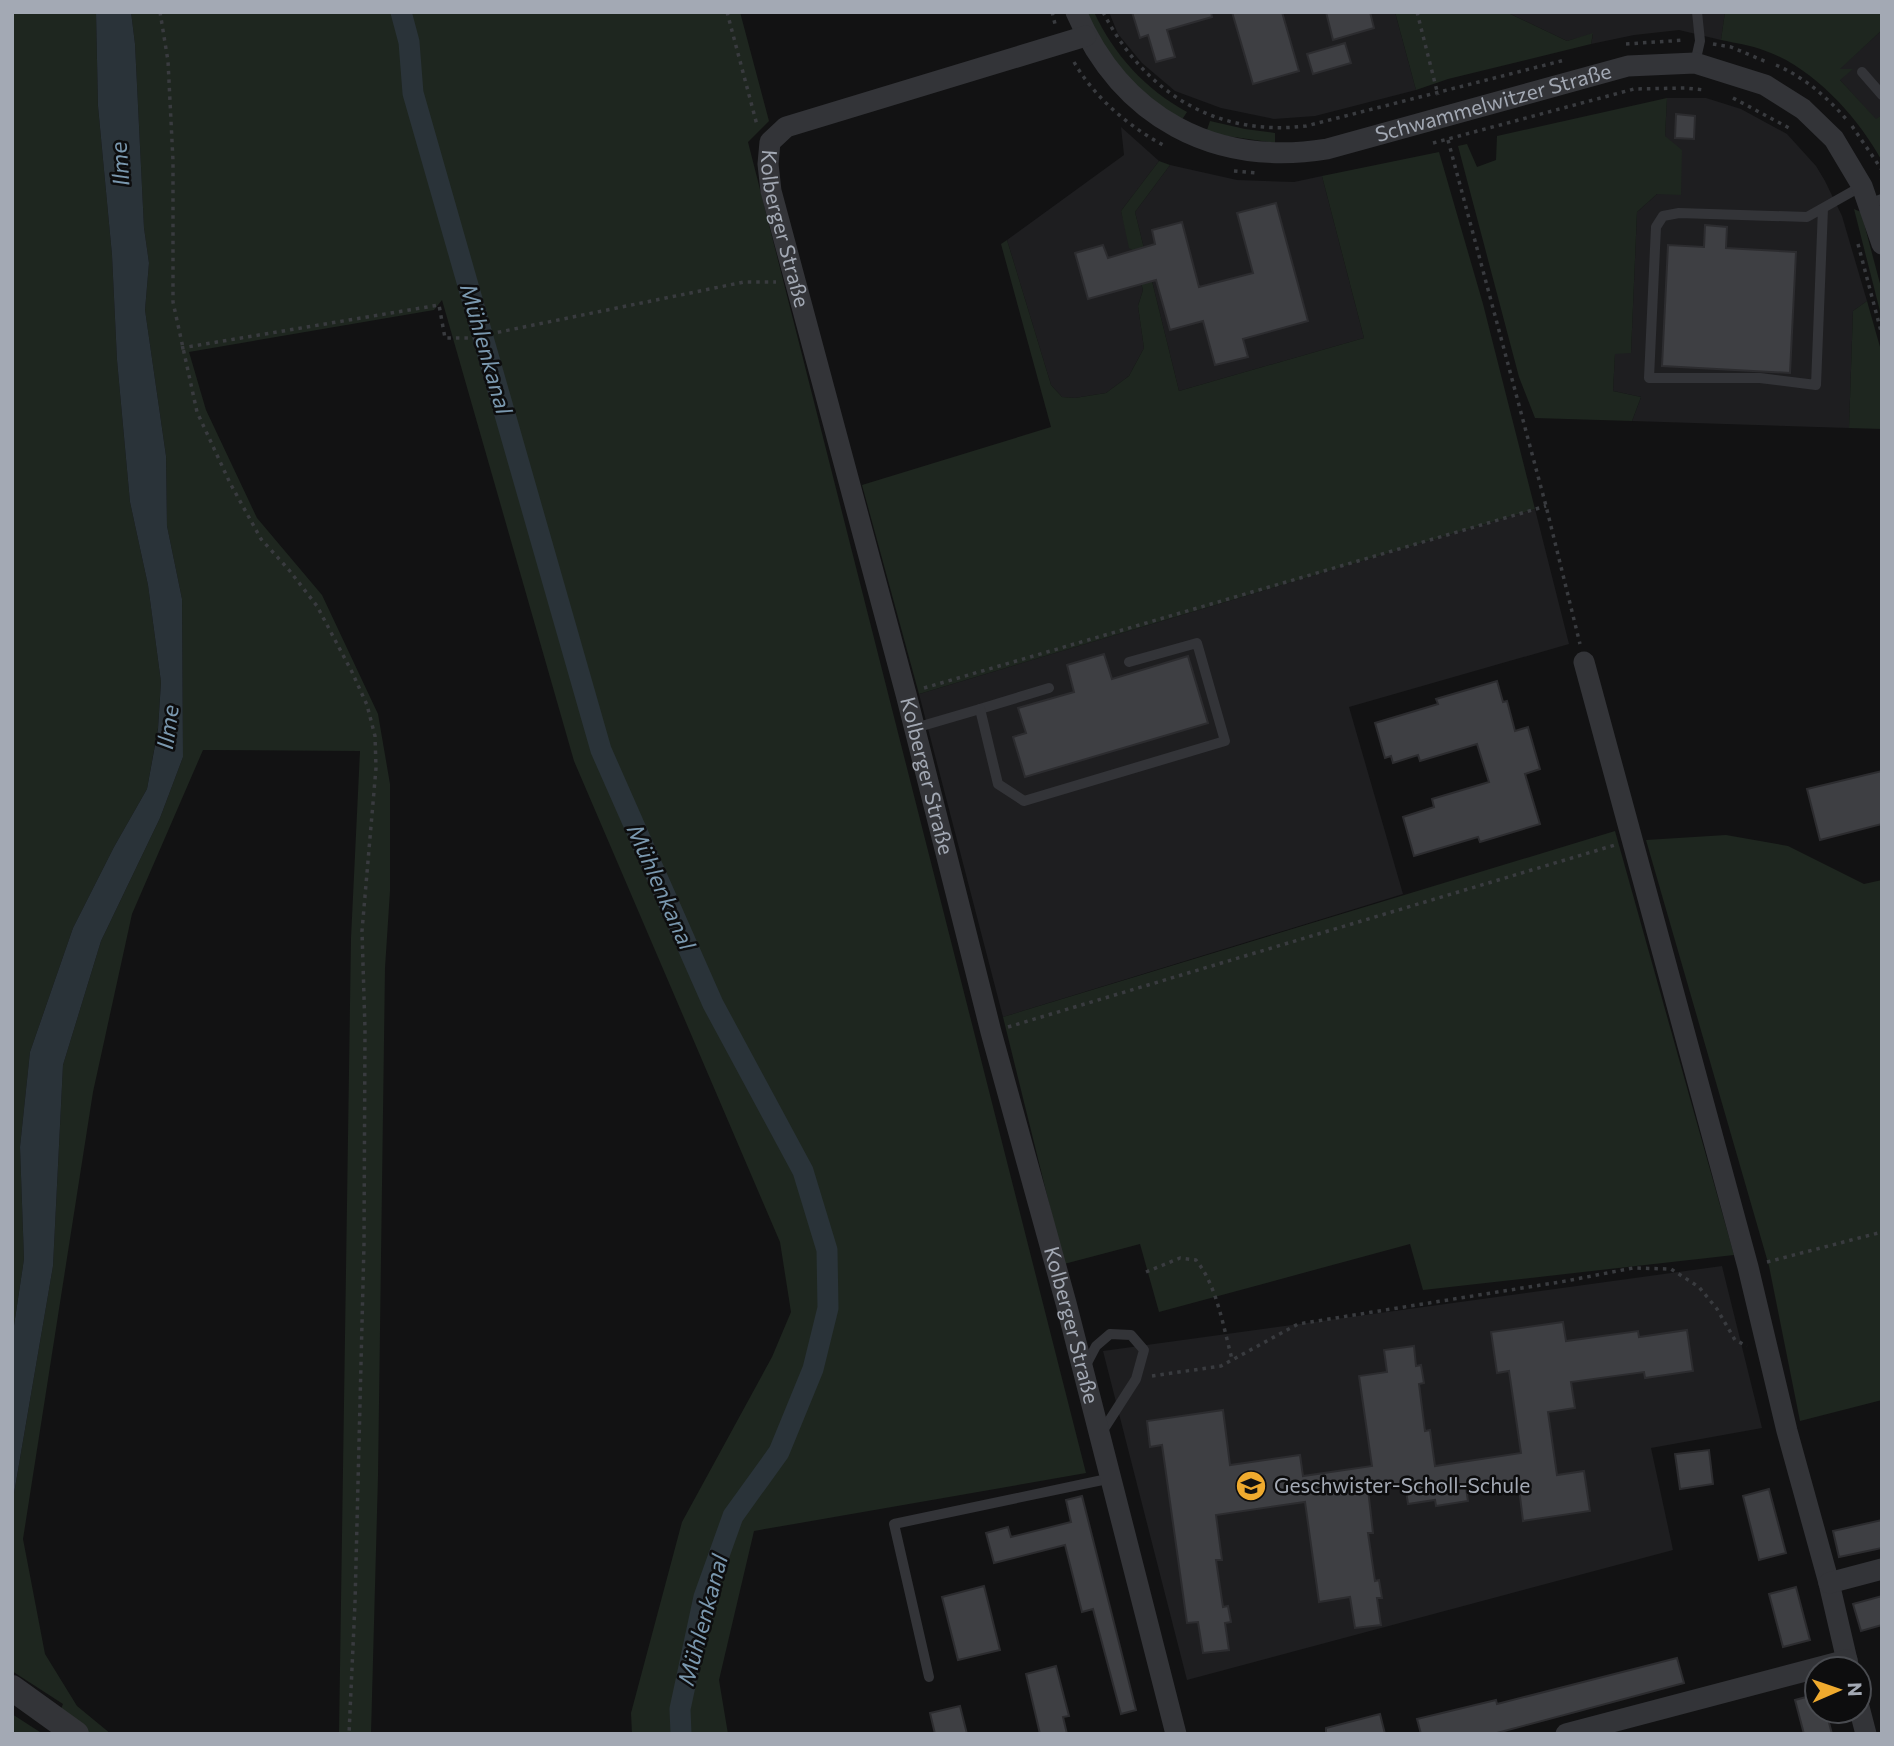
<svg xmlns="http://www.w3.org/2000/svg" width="1894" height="1746" font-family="Commissioner,sans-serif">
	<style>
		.built { fill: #1e1e20 }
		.green { fill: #1e261f }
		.water { fill: #2a3339 }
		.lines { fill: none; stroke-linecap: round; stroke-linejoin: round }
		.canal { stroke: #2a3339; stroke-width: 21 }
		.building { fill: #3e3f43; stroke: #2c2c2f; stroke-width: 2 }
		.path { stroke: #393b3f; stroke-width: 3.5; stroke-dasharray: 3.5 5; stroke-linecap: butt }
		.service { stroke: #333438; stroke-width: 10 }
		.minor { stroke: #333438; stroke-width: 21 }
		.tertiary { stroke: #333438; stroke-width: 26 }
		.labels { text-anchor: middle; stroke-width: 5; stroke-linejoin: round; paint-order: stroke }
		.street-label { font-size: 21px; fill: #a3a9b4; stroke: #0d0d0e }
		.poi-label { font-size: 21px; fill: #a3a9b4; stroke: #0d0d0e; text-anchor: start }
		.water-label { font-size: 23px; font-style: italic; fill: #7a98af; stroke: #0d0d0e }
	</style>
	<rect width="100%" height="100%" fill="#121213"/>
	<g class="built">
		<polygon points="1109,12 1395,12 1416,90 1315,116 1274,119 1221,108 1175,91 1142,63 1118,34"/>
		<polygon points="1506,12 1725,12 1721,40 1679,30 1634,35 1591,44 1593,34 1567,41"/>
		<polygon points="1882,30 1882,115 1876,120 1840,80 1839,69"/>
		<polygon points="1667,98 1706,98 1741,109 1787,134 1816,166 1825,181 1842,216 1867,301 1853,311 1849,428 1632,421 1641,397 1613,391 1615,353 1631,352 1637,212 1657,194 1681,194 1665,136"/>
		<polygon points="1121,127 1159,161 1121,211 1143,290 1138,306 1144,348 1129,376 1106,393 1075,398 1062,397 1051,385 1007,240 1124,155"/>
		<polygon points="1170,165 1237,180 1294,182 1322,176 1364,338 1179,391 1135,212"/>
		<polygon points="1535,509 1569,644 1349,707 1403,894 1003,1017 919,694"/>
		<polygon points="1722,1266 1762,1428 1651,1448 1673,1550 1187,1680 1103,1351"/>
	</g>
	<g class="green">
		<polygon points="12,12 96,12 98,106 112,255 117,360 130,502 148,585 161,682 158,728 147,789 114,847 73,928 30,1052 20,1147 24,1259 12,1339"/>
		<polygon points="131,12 740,12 769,121 748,142 1086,1473 754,1531 719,1680 728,1734 632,1734 631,1713 682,1522 772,1357 791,1312 780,1242 574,761 442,300 434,310 189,352 206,410 257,518 322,595 378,714 390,784 390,891 385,968 378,1476 371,1734 339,1734 351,938 360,751 203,750 132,914 93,1092 23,1539 45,1654 77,1706 111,1734 51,1734 63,1704 12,1671 12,1505 53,1266 63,1065 101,941 160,818 183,757 182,599 167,526 166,456 145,310 149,263 144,228 135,44"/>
		<path d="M 1086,12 L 1094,12 C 1114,55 1145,89 1187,112 L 1181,121 L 1165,113 L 1114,64 Z"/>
		<polygon points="1395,12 1506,12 1567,41 1593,33 1591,44 1448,79 1416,90"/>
		<path d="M 1725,12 L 1882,12 L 1882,30 L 1840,69 L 1853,69 L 1840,80 L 1876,119 L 1882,115 L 1882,161 C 1858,117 1812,66 1763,50 C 1750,45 1735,43 1721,40 Z"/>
		<polygon points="1667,98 1665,136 1682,150 1681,195 1657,194 1637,212 1631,353 1615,354 1613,391 1641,397 1632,421 1535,418 1519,377 1458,146 1467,144 1477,167 1496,160 1497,136"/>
		<polygon points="1210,121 1245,129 1275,133 1275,143 1206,133"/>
		<polygon points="1439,152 1483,304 1535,509 919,694 862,485 1051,427 1001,244 1007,240 1051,385 1062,397 1075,398 1106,393 1129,376 1144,348 1138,306 1143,290 1132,250 1129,248 1121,211 1159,161 1170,165 1135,212 1179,391 1364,338 1322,176"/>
		<polygon points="1854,209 1861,212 1882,291 1882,319"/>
		<polygon points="1867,301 1882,354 1882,429 1849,428 1853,311"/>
		<polygon points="1615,831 1734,1255 1423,1290 1410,1244 1159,1312 1140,1244 1064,1264 1003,1017"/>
		<polygon points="1726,835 1788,846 1864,884 1882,880 1882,1400 1800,1421 1769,1266 1646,840"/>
		<polygon points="12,1714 43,1734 12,1734"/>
	</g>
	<polygon class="water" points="96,12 131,12 135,44 144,228 149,263 145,310 166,456 167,526 182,599 183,757 160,818 101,941 63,1065 53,1266 12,1505 12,1339 24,1259 20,1147 30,1052 73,928 114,847 147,789 158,729 161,682 148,585 130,502 117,360 112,255 98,106"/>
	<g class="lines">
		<polyline class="canal" points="401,12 409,42 413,93 601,750 713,1004 803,1171 827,1250 828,1308 813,1369 779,1452 733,1516 704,1597 680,1709 681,1734"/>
	</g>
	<g class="building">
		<polygon points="1132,12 1211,12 1212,17 1167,30 1175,57 1156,62 1148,35 1140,38"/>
		<polygon points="1232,12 1282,12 1299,71 1253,84"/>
		<polygon points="1326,12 1370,12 1374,28 1333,40"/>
		<polygon points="1345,43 1351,63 1313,74 1307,54"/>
		<polygon points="1676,114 1695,116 1694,139 1675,138"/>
		<polygon points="1276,203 1308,321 1243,339 1248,357 1215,365 1203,321 1170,330 1156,280 1088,299 1075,253 1103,245 1108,258 1155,244 1152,230 1182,222 1199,287 1253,273 1237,213"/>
		<polygon points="1705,225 1727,227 1726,248 1796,252 1790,373 1662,366 1668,245 1704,247"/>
		<polygon points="1104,654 1112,679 1188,656 1208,723 1025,777 1013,737 1026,733 1018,708 1074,692 1067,665"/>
		<polygon points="1497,681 1503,702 1507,701 1515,731 1528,727 1540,769 1525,774 1540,824 1480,842 1478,837 1414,856 1403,817 1434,807 1432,799 1489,782 1477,744 1420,761 1418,755 1393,763 1391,756 1385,758 1375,723 1438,704 1436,699"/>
		<polygon points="1882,771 1882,824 1820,840 1807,789"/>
		<polygon points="1563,1322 1566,1341 1638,1331 1639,1337 1687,1330 1693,1371 1645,1378 1644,1372 1571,1382 1575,1408 1548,1412 1557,1475 1584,1471 1590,1511 1523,1521 1518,1480 1466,1488 1468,1501 1436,1506 1435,1500 1408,1504 1405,1484 1368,1489 1373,1533 1368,1533 1375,1581 1379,1580 1382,1598 1377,1598 1381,1625 1355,1628 1350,1597 1319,1602 1305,1502 1216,1515 1222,1560 1216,1560 1223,1607 1228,1606 1231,1622 1225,1623 1229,1650 1203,1653 1198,1622 1187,1623 1162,1445 1150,1447 1147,1421 1223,1410 1230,1465 1300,1455 1303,1476 1372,1466 1359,1376 1387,1372 1384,1350 1414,1346 1416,1366 1421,1365 1424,1383 1419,1384 1425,1431 1430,1430 1435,1466 1521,1453 1509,1371 1497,1373 1491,1332"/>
		<polygon points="1709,1450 1713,1484 1680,1489 1675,1454"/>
		<polygon points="1769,1489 1786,1553 1759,1560 1743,1496"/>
		<polygon points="1082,1496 1136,1710 1121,1714 1093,1609 1082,1612 1065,1545 994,1563 986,1533 1008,1527 1011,1537 1071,1522 1066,1500"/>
		<polygon points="1882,1520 1882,1548 1839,1557 1833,1531"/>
		<polygon points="984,1586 1000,1650 958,1660 942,1597"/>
		<polygon points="1796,1587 1810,1640 1783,1647 1769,1594"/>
		<polygon points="1882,1596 1882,1625 1861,1631 1853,1604"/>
		<polygon points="1677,1658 1684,1683 1493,1734 1421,1734 1417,1719 1496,1700 1497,1704"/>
		<polygon points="1056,1666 1069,1716 1063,1717 1067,1734 1040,1734 1026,1674"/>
		<polygon points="1817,1694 1817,1711 1826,1711 1832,1734 1804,1734 1795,1700"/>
		<polygon points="960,1706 967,1734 935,1734 930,1713"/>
		<polygon points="1380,1714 1385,1734 1326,1734 1326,1728"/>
	</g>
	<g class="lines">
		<g class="path">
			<polyline points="160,12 168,61 173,161 173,302 197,412 230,483 261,539 289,570 317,606 352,672 367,705 375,736 376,768 362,931 365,1029 364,1244 355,1603 349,1734"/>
			<polyline points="727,12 757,125"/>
			<polyline points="1052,12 1055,24"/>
			<path d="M 1103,12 C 1144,92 1215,137 1306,126 L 1565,60"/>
			<polyline points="1417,12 1438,95"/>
			<polyline points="1626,44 1685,40"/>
			<polyline points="1713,44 1731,47 1769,63"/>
			<path d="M 1074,62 C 1094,97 1129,127 1165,146"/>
			<path d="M 1776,65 C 1804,77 1827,97 1847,120"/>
			<polyline points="1733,98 1791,129"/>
			<polyline points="1852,126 1882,170"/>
			<polyline points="1448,140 1546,506 1580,644"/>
			<polyline points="1433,143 1634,89 1685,88 1705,90"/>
			<polyline points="1234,171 1258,173"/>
			<polyline points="1858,244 1882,335"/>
			<polyline points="181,348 439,305 445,338 470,338 744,282 776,282"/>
			<polyline points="924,688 1546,506"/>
			<polyline points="1008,1027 1615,845"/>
			<polyline points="1767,1262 1882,1232"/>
			<path d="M 1146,1272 L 1180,1258 L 1196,1260 C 1217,1286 1223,1326 1232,1359"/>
			<polyline points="1152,1376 1221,1366 1298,1324 1566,1281 1633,1268 1671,1269 1699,1287 1717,1309 1735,1340 1747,1346"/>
		</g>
		<g class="service">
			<polyline points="1695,63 1700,41 1697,12"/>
			<polyline points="1862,72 1882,95"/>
			<polyline points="1869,204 1882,199"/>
			<polyline points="1823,208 1807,217 1679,213 1663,216 1656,227 1649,378 1760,378 1816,385 1823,208 1862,186"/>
			<polyline points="980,709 1049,688"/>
			<polyline points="915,728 980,709 998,784 1024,801 1225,741 1197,643 1129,662"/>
			<polyline points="1085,1367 1096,1346 1110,1334 1131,1335 1144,1350 1136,1379 1100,1435"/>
			<polyline points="929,1677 894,1524 1112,1478"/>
		</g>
		<g class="minor">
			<path id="s1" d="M 1076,12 C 1122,118 1214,167 1327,149 L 1628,66 L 1695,63 L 1765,85 L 1803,109 L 1834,139 L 1862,186 L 1882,244"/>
			<path id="s2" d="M 1086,36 L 786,127 L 770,142 L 768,164 L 771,191 L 906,694 L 991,1032 L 1066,1303 L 1176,1734"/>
			<polyline points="1584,662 1748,1267 1787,1431 1829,1583 1849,1669"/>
			<polyline points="1829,1583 1882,1569"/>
			<polyline points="1859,1707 1866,1734"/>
			<polyline points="1566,1734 1847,1660"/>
		</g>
		<polyline class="tertiary" points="12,1688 76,1734"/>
	</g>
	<defs>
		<g id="school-disc" transform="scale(1.575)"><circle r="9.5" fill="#efaa2e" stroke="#0d0d0e"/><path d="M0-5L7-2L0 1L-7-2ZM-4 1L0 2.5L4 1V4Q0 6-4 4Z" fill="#111"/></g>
	</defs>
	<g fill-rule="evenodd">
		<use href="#school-disc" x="1251" y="1486"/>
	</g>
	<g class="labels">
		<g class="street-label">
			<text dy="7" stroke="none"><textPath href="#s1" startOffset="483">Schwammelwitzer Straße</textPath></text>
			<text dy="7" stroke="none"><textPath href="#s2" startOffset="424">Kolberger Straße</textPath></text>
			<text dy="7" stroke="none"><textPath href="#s2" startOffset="990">Kolberger Straße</textPath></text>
			<text dy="7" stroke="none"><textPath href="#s2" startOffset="1558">Kolberger Straße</textPath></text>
		</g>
		<g class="poi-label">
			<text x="1274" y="1493">Geschwister-Scholl-Schule</text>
		</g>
		<g class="water-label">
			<text transform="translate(120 164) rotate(-94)" y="8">Ilme</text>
			<text transform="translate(486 349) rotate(74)" y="8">Mühlenkanal</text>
			<text transform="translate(168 727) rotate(-82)" y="8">Ilme</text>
			<text transform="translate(661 887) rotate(66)" y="8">Mühlenkanal</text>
			<text transform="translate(703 1620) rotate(-75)" y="8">Mühlenkanal</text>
		</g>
	</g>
	<rect width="1894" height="1746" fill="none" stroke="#a3a9b4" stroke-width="28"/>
	<g transform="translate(1838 1690) rotate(88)"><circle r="33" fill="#0d0d0e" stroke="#494b50" stroke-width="2"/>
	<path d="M0-5L12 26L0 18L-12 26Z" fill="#efaa2e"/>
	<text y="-10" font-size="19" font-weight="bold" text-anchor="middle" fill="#a3a9b4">N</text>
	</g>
</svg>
